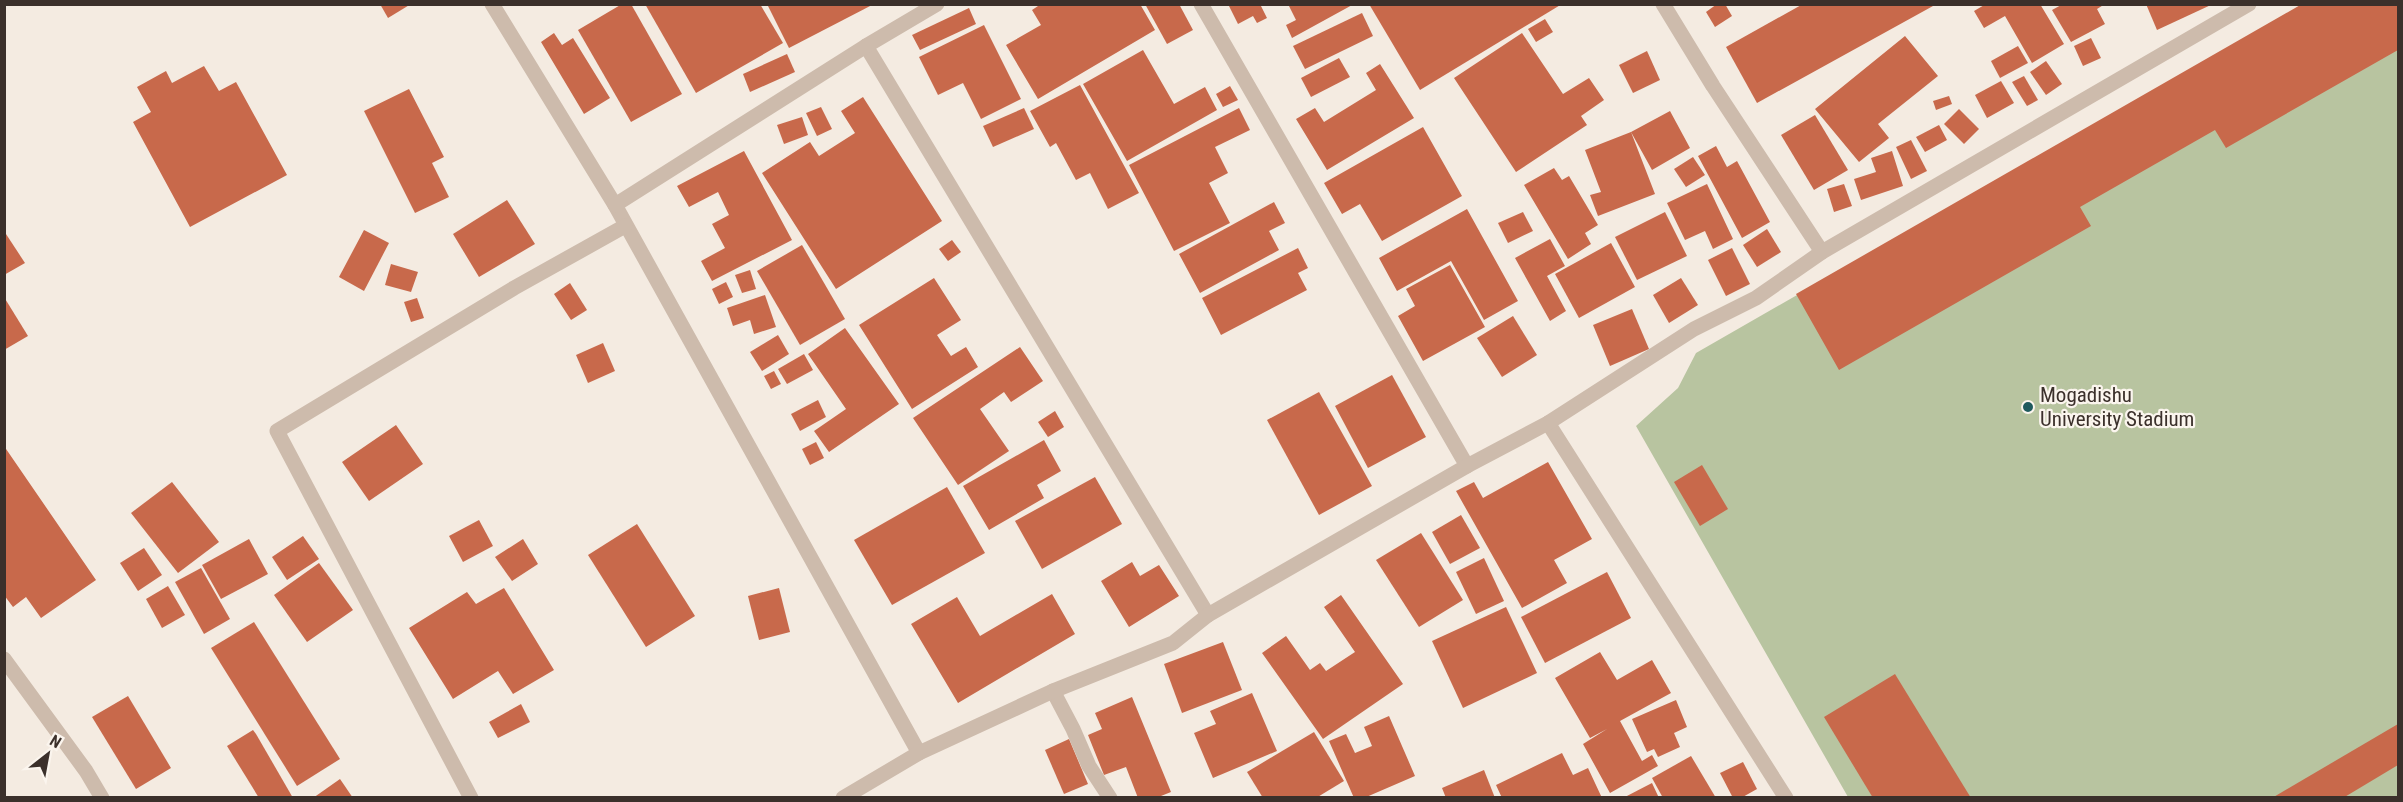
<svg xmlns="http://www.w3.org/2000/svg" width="2403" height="802" font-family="'Roboto Condensed',sans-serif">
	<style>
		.green { fill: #b8c4a0 }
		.building { fill: #c8694b }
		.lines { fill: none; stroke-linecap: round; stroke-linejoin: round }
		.lane { stroke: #cdbbac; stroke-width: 15 }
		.street { stroke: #cdbbac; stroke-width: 15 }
		.poi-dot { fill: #1f5a5e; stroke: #fbf5ee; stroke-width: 2 }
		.labels { text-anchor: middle; stroke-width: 4.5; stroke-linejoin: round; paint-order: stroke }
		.poi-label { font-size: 21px; fill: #3b302b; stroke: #fbf5ee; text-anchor: start }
	</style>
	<rect width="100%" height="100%" fill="#f4ebe1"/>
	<polygon class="green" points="2302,5 2398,5 2398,797 1848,797 1636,426 1678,388 1696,353"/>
	<g class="building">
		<polygon points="380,4 411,4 388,18"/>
		<polygon points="622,4 631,4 682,94 631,122 578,30"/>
		<polygon points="645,4 760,4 783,43 696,93"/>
		<polygon points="767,4 874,4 789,48"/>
		<polygon points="1041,4 1140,4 1155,30 1038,99 1006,45 1041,25 1032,10"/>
		<polygon points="1145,4 1179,4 1193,30 1167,44"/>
		<polygon points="1228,4 1260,4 1267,18 1257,23 1253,16 1238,24"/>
		<polygon points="1288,4 1354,4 1292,38 1286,25 1296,20"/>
		<polygon points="1369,4 1562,4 1420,90"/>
		<polygon points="1717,4 1725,4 1732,16 1715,27 1706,12"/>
		<polygon points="1803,4 1933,4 1933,6 1757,103 1726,47"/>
		<polygon points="1986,4 2040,4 2064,44 2032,63 2005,16 1984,28 1974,11"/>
		<polygon points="2063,4 2105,4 2097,9 2105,24 2071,42 2052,10"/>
		<polygon points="2146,4 2213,4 2157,30"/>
		<polygon points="2302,4 2398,4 2398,50 2226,148 2215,130 2080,207 2091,226 1839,370 1796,294"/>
		<polygon points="969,8 976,24 920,50 912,35"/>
		<polygon points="1362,13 1373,36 1305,69 1293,46"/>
		<polygon points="1545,19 1553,32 1536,42 1528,29"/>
		<polygon points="984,25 1021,99 981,119 963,83 938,95 919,57"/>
		<polygon points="554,33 562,45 573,38 610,98 584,114 541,42"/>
		<polygon points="1522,33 1563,94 1589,78 1604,100 1581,116 1587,125 1516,172 1454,78"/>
		<polygon points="1905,36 1938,76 1878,124 1889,138 1859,162 1815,109"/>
		<polygon points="2091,38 2101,58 2083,66 2074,46"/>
		<polygon points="2018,46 2028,63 2000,78 1991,61"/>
		<polygon points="1143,50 1174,104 1205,87 1217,110 1127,161 1083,84"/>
		<polygon points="1647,51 1660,80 1633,93 1619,65"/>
		<polygon points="787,54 795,72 750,92 743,74"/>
		<polygon points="1339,58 1350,77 1311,97 1301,78"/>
		<polygon points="2046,61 2062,84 2046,95 2030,72"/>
		<polygon points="1380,64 1414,118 1327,170 1296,119 1315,108 1324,122 1376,90 1366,73"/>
		<polygon points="204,66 219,91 236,82 287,175 190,227 133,122 151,112 137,87 166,71 172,83"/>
		<polygon points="2024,76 2038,100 2027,106 2012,82"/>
		<polygon points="2001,81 2014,103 1987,118 1975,95"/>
		<polygon points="1080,85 1139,193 1108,209 1090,173 1076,180 1056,143 1050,147 1030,111"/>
		<polygon points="1230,86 1238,100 1223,107 1216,94"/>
		<polygon points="409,89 444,157 432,163 449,197 415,213 364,111"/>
		<polygon points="1949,96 1952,104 1936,110 1933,101"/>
		<polygon points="863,97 942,221 836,289 762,173 810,142 819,156 855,133 841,111"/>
		<polygon points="821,107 832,129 817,136 806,113"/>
		<polygon points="1024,108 1034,129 993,147 983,126"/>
		<polygon points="1239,108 1250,130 1215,147 1228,173 1209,183 1230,223 1174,251 1129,165"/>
		<polygon points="1959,109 1979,129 1964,144 1944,124"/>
		<polygon points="1670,111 1690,148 1652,170 1631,132 1655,194 1598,216 1590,195 1601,192 1585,150 1631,132"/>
		<polygon points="1815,115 1848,170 1814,190 1781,135"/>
		<polygon points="802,117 808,135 784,144 777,125"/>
		<polygon points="1939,125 1947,140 1925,152 1916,137"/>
		<polygon points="1423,127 1462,196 1382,241 1360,204 1342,214 1324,183"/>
		<polygon points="1911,140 1927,171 1911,179 1896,147"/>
		<polygon points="1716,146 1727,167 1737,161 1770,222 1742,238 1698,156"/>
		<polygon points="744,151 792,240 712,281 701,261 725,248 712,224 729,215 718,192 689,207 677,186"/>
		<polygon points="1892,151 1903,186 1861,200 1854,179 1876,172 1871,158"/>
		<polygon points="1693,157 1705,175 1686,187 1674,169"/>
		<polygon points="1554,168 1562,180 1569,176 1598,225 1585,233 1591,244 1568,259 1524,185"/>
		<polygon points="1707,184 1733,239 1713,249 1705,231 1685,240 1667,203"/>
		<polygon points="1844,184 1852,206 1834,212 1827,189"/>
		<polygon points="507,200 535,244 479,277 453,234"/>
		<polygon points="1274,202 1285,223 1269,231 1279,250 1200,293 1179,254"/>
		<polygon points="1467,209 1518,301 1484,320 1451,261 1397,291 1379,258"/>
		<polygon points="1523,212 1533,231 1508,243 1498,223"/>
		<polygon points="1665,212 1687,256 1637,280 1615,237"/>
		<polygon points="1767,229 1781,252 1757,267 1743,245"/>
		<polygon points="364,230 389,243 364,291 339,277"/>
		<polygon points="4,231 25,263 4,275"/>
		<polygon points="1550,239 1565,266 1547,276 1566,311 1550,321 1515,258"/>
		<polygon points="952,240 961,252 948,261 939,249"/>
		<polygon points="1611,243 1635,287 1579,318 1555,274"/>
		<polygon points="802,245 845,319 800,345 757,271"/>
		<polygon points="1298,248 1308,268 1298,273 1307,290 1221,335 1202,298"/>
		<polygon points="1732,248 1750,284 1726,296 1708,260"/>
		<polygon points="391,264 418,272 411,292 385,285"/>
		<polygon points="1450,265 1485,327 1423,361 1398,316 1415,306 1406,289"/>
		<polygon points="750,270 756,289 742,293 735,275"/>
		<polygon points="934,278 961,320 937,335 951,356 966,347 978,367 912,409 859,325"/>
		<polygon points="1681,278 1698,305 1669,323 1653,295"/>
		<polygon points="726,282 733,297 719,304 712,289"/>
		<polygon points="570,283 587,310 571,320 554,294"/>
		<polygon points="765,295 776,327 754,334 750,320 733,326 727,308"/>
		<polygon points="4,297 28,336 4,350"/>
		<polygon points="417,298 424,318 411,322 404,302"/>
		<polygon points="1632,309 1649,349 1610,366 1593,325"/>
		<polygon points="1513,316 1537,355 1502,377 1477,338"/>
		<polygon points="845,328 899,404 829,452 814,431 846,409 808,354"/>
		<polygon points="778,335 789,354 762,371 750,352"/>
		<polygon points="603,343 615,371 588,383 576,355"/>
		<polygon points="1020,347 1043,381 1011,402 1004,392 980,409 1009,451 958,485 913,418"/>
		<polygon points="804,354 813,370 787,384 778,369"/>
		<polygon points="774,371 781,384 771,389 764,376"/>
		<polygon points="1392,375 1426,437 1368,468 1335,406"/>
		<polygon points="1319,392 1372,486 1319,515 1267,420"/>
		<polygon points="818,400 826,417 800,431 791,414"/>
		<polygon points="1055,411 1064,427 1048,437 1038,422"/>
		<polygon points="396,425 423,464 369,501 342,462"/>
		<polygon points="1044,440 1061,471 1037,485 1044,498 989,530 963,486"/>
		<polygon points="816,442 824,458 810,465 802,449"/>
		<polygon points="4,446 96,580 41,618 26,597 13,607 4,595"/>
		<polygon points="1548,462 1592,539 1554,560 1567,583 1522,608 1456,491 1474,482 1483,498"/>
		<polygon points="1702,465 1728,509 1700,526 1674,482"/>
		<polygon points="1095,477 1122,524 1042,569 1015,521"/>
		<polygon points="172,482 219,542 178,573 131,513"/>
		<polygon points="947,487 985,553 892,605 854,540"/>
		<polygon points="1461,515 1480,548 1450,564 1432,532"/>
		<polygon points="479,520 493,546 463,562 449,536"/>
		<polygon points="637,524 695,616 646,647 588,555"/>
		<polygon points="1421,533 1463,600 1419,627 1376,560"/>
		<polygon points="303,536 319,559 287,580 272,557"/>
		<polygon points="249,539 268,574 221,599 202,565"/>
		<polygon points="523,539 538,564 512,581 495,557"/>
		<polygon points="144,548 162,575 138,591 120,563"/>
		<polygon points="1484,558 1504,601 1476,614 1456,572"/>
		<polygon points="1132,562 1140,576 1159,565 1179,596 1129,627 1101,581"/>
		<polygon points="319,563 353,610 307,642 274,595"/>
		<polygon points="201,568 230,619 204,634 175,582"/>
		<polygon points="1607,572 1631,618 1545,663 1521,617"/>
		<polygon points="168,586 185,615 162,628 146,599"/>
		<polygon points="504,588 554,670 513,694 498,671 453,699 409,628 467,592 476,604"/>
		<polygon points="779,588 790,632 759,640 748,596"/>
		<polygon points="1052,594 1075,634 958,703 911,624 957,597 980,636"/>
		<polygon points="1341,595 1403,684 1323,739 1262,653 1286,636 1310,670 1320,663 1326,671 1355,652 1324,607"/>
		<polygon points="1506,607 1537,673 1463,708 1432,641"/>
		<polygon points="254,622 340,759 297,786 211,648"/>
		<polygon points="1223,642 1242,690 1182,713 1164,664"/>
		<polygon points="1600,652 1617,680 1652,660 1671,693 1620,721 1642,761 1652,755 1658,766 1610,793 1583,744 1607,729 1590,738 1555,678"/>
		<polygon points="1895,674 1971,798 1873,798 1824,717"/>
		<polygon points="1252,693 1277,751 1213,778 1194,733 1216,724 1210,711"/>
		<polygon points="128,696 171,768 136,789 92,717"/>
		<polygon points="1132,697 1171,792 1156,798 1138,798 1126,767 1104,775 1088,735 1102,729 1095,713"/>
		<polygon points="1676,700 1687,727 1674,733 1680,747 1658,757 1654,749 1647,752 1632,719"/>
		<polygon points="521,704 530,722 498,738 489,722"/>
		<polygon points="1389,716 1415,776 1364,798 1354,798 1329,741 1346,734 1355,753 1372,746 1364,727"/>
		<polygon points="2398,724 2398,765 2343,798 2272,798"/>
		<polygon points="253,730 256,734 293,798 259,798 227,746"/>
		<polygon points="1314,732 1344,781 1316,798 1263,798 1247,772"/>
		<polygon points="1069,739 1088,784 1064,794 1045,750"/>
		<polygon points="1562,753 1573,775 1588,768 1602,798 1502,798 1496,785"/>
		<polygon points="1691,756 1716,798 1663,798 1652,778"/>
		<polygon points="1743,762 1757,789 1741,798 1733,798 1720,773"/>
		<polygon points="1484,770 1495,798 1446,798 1442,788"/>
		<polygon points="340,779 353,798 313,798"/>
		<polygon points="1652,783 1659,798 1623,798"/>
	</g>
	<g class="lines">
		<polyline class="lane" points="4,659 86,771 102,798"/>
		<g class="street">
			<polyline points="492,4 615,205 919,753"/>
			<polyline points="1201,4 1467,466"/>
			<polyline points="1663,4 1713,86 1822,252"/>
			<polyline points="866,46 1208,615"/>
			<polyline points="615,205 866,46 937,4"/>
			<polyline points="1548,423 1786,798"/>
			<polyline points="1053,691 1073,729 1089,766 1110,798"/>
			<polyline points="471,798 277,431 514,288 625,226"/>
			<polyline points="843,798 919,753 1053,691 1173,643 1208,615 1467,466 1548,423 1694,329 1756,298 1822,252 2249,4"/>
		</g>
	</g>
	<circle class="poi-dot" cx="2028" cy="407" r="6"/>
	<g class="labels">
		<g class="poi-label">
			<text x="2040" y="402">Mogadishu<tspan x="2040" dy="24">University Stadium</tspan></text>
		</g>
	</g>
	<rect width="2403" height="802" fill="none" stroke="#3b302b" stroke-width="12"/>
	<g transform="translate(48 754) rotate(31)" stroke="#fbf5ee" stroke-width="4.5" paint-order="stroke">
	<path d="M0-4.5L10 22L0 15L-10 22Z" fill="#3b302b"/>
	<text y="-9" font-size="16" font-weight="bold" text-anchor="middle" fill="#3b302b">N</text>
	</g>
</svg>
